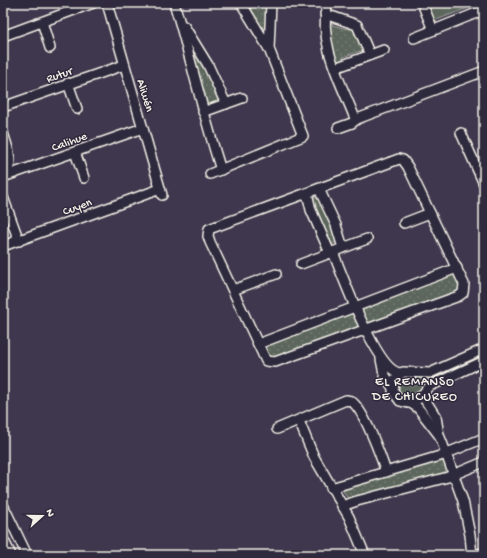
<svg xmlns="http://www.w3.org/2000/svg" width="487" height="558" font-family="'Gochi Hand',sans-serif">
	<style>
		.grass { fill: url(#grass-tufts); stroke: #a8aca2 }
		.park { fill: url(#park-dots); stroke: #a8aca2 }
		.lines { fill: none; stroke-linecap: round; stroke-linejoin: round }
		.minor-casing { stroke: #f4f1e8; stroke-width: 12 }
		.minor { stroke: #2f2a3d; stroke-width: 9 }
		.labels { text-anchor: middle; stroke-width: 3; stroke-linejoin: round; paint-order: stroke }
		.street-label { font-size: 12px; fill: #f4f1e8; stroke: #2f2a3d }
		.neighbourhood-label { font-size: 13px; letter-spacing: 1px; fill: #f4f1e8; stroke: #2f2a3d }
	</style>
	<defs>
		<pattern id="grass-tufts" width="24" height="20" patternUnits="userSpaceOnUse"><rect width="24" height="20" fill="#5b665b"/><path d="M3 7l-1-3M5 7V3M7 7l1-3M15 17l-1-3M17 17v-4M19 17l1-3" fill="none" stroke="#737c73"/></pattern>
		<pattern id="park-dots" width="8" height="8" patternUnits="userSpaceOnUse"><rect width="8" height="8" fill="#5b665b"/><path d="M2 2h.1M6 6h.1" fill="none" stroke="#737c73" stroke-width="1.8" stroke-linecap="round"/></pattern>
	</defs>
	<rect width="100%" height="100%" fill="#3f374d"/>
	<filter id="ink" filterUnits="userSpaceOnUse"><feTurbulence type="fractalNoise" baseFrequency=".025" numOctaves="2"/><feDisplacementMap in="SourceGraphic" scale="8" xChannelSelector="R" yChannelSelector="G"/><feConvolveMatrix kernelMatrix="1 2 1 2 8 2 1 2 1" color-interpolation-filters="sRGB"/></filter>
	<g filter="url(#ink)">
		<g class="grass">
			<polygon points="427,3 464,3 473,6 434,21"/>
			<polygon points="318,197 334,226 336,242 330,246 312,199"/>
			<polygon points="484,354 484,357 426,384 414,397 407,398 399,392 399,381 405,377 428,379"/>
		</g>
		<g class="park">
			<polygon points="248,3 267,3 267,26 263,31"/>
			<polygon points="333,20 332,25 347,29 348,25 354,27 365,53 362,55 360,51 343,57 344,62 337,63 331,50 328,21"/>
			<polygon points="192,53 196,54 203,64 219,103 210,106 207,105"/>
			<polygon points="457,272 461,282 460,293 271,361 262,346 355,313"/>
			<polygon points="444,461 450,473 349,501 341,487"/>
		</g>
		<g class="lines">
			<g class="minor-casing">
				<g id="minor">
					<polyline points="107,3 162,195"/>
					<path d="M 174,3 C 191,58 203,115 221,170"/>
					<path d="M 327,3 C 319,45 339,78 354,116 L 357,119"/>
					<polyline points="422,3 433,30"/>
					<polyline points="325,14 357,25 370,55"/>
					<polyline points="42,22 50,48"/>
					<polyline points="184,26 208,65 226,104"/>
					<polyline points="3,36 93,3"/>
					<polyline points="414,38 484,10"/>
					<polyline points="269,49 271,3"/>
					<polyline points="335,68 384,50"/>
					<polyline points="68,83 77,109"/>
					<polyline points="3,107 124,65"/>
					<polyline points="203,112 242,98"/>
					<polyline points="338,128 352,123 357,119 484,71"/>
					<path d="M 3,133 C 7,146 16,166 3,175"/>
					<polyline points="461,133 484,184"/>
					<polyline points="75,152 84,178"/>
					<polygon points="399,159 403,160 408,167 464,284 463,293 459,296 275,362 266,361 210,242 208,236 209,229"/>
					<polyline points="210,174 303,136 269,49 241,3"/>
					<polyline points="3,177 143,128"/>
					<polyline points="319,189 336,225 343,248"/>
					<polyline points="307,193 311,210 330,253"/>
					<polyline points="3,197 19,241"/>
					<polyline points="404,223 430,213"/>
					<polyline points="3,246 160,189"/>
					<path d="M 333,252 C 342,275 377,371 400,373"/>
					<polyline points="301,264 367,239"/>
					<polyline points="233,290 276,274"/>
					<polyline points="258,344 457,268"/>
					<polyline points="484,349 430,373 403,372 394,380 393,391 400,401 408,403 415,402 430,386 484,361"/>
					<polyline points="381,359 384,374 393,388"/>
					<polyline points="422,395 436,417 439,435"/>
					<polyline points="411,403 418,408 439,435 443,445 463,501 470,535 472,555"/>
					<polyline points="299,421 314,457 349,517 365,555"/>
					<path d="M 277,429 L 346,400 L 351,401 C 364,409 381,457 386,472"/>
					<polyline points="331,488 440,456 484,438"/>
					<polyline points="3,505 27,555"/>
					<polyline points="342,506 357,501 448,477 484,462"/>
					<polyline points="3,539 11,555"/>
					<polyline points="474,555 484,553"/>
				</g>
			</g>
			<use href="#minor" class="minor"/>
		</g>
	</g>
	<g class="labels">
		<g class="street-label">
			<text transform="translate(59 74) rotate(-19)" y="4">Rutur</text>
			<text transform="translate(146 95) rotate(73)" y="4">Aliwén</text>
			<text transform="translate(69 141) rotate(-20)" y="4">Calihue</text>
			<text transform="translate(77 206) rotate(-20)" y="4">Cuyen</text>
		</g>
		<g class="neighbourhood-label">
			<text x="415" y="385">EL REMANSO<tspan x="415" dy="15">DE CHICUREO</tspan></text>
		</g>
	</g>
	<rect width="487" height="558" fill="none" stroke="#2f2a3d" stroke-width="16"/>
	<rect x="8" y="8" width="471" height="542" fill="none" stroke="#f4f1e8" stroke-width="1.5" filter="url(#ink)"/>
	<g transform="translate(42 516) rotate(69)" stroke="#2f2a3d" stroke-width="3" paint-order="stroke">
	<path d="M0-3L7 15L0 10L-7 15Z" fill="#f4f1e8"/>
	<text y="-6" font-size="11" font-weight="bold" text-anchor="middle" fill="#f4f1e8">N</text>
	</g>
</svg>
